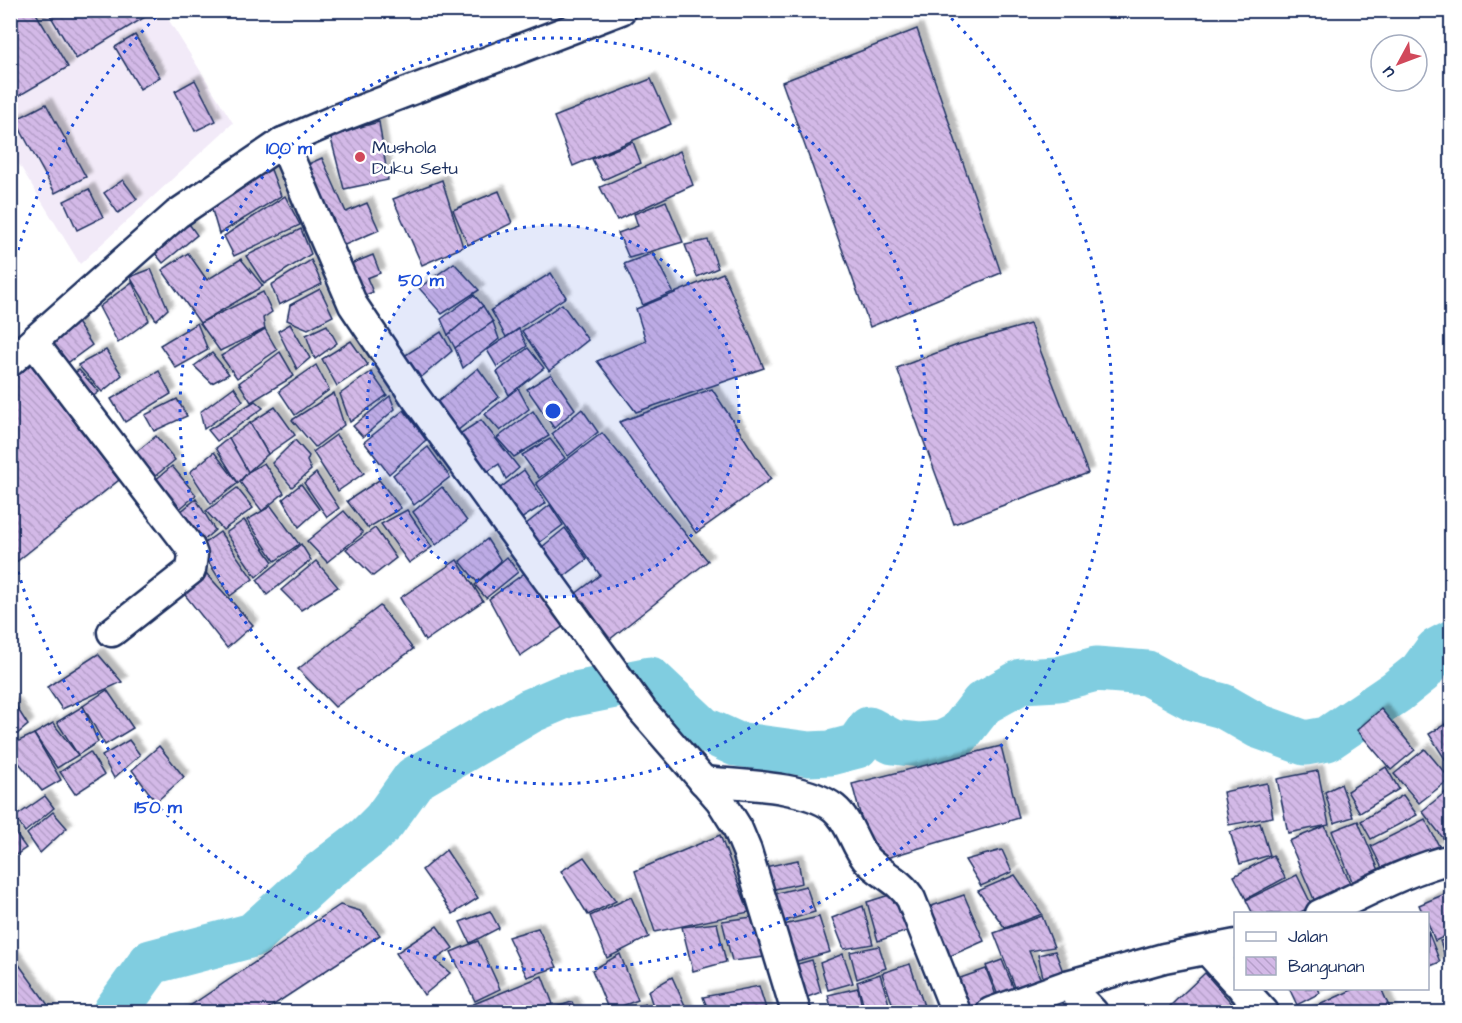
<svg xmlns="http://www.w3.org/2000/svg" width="1462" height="1023" font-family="'Architects Daughter',sans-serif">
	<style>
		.built { fill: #f2eaf8 }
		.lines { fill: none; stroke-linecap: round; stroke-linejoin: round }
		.river { stroke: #80cde0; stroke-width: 45 }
		.building { fill: url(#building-back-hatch); stroke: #1b2f5e; stroke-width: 1.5; filter: url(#shadow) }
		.minor-casing { stroke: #1b2f5e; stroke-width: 33 }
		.minor { stroke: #fff; stroke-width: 28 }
		.ring { fill: none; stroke: #1d4ed8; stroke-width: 3; stroke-dasharray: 3 6 }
		.poi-dot { fill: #d1495b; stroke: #fff; stroke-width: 2 }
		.labels { text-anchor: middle; stroke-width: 5; stroke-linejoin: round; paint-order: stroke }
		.poi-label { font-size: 18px; fill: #1b2f5e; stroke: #fff; text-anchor: start }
		.centre { fill: #1d4ed8; stroke: #fff; stroke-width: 3 }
		.ring-label { font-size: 18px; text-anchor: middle; font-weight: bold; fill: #1d4ed8; stroke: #fff; stroke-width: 5; stroke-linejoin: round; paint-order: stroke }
	</style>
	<defs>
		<pattern id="building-back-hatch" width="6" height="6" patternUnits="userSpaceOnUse" patternTransform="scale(1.5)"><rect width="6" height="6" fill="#d3b9e7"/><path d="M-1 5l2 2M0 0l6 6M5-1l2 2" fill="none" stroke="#b59fc9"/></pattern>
		<filter id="shadow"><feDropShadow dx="5.5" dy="-5.5" stdDeviation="1.5" flood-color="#0004"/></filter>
	</defs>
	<rect width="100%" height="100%" fill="#fff"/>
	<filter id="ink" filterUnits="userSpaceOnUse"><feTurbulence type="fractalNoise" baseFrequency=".0167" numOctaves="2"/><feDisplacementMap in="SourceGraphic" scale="12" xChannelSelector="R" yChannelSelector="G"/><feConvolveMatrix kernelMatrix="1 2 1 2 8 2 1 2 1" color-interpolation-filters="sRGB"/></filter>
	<g filter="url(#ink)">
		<polygon class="built" points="11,11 163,11 233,123 80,264 11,151"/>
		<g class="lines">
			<polyline class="river" points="115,1012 151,962 253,935 320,874 368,837 384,821 414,779 491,734 530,711 565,696 650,679 703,729 736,744 809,754 830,753 857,746 869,729 893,742 920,745 942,743 958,735 983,703 1022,681 1058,679 1096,669 1147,673 1193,698 1223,706 1258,726 1305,743 1327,739 1396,692 1421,672 1437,650 1452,642"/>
		</g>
		<g class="building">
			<polygon points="10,10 34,10 68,67 10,101"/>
			<polygon points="47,10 148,10 150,14 76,59"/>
			<polygon points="917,29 1001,273 870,327 782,82"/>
			<polygon points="135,35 160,77 140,89 115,47"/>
			<polygon points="651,79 671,124 573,166 554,117"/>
			<polygon points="195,80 216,121 195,131 175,91"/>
			<polygon points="46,104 86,177 55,193 15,120"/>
			<polygon points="379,122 388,180 344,189 330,135"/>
			<polygon points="633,142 641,163 603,180 592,159"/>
			<polygon points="680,151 693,185 617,220 600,187"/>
			<polygon points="322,158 346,212 367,203 379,230 331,251 295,170"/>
			<polygon points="270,167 281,196 219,234 210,203"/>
			<polygon points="123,180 137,199 118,213 104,193"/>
			<polygon points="442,180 463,247 422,265 393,199"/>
			<polygon points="89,189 103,217 77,230 64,201"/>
			<polygon points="499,191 512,223 468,245 453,210"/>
			<polygon points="285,196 300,225 234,256 224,236"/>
			<polygon points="666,201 683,242 629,258 618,233 638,226 634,214"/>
			<polygon points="187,221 197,235 163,263 149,246"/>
			<polygon points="301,229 311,254 264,284 246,256"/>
			<polygon points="708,240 718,268 697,277 685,245"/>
			<polygon points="188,253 207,280 241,259 263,286 200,323 162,270"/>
			<polygon points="653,253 673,292 643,305 624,264"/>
			<polygon points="373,255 380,273 367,278 373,292 358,298 348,265"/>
			<polygon points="311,260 322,284 279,305 271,285"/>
			<polygon points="454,263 479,290 442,314 419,288"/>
			<polygon points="151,269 168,309 156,320 130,277"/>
			<polygon points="551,273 566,297 506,337 491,310"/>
			<polygon points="723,273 764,368 636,412 597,361 646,341 636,309"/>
			<polygon points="132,282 149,320 118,343 99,307"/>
			<polygon points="320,289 333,316 308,329 287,320 290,305"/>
			<polygon points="263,292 272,312 263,318 265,329 220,351 200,323"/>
			<polygon points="474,295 483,306 448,335 441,319"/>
			<polygon points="562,304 588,340 549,371 522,331"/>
			<polygon points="483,306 493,322 455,348 448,335"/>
			<polygon points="76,321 92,345 58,370 38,347"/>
			<polygon points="493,322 499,339 463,368 455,348"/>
			<polygon points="197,323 208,350 176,368 160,345"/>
			<polygon points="290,324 310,358 297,369 278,331"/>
			<polygon points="1030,324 1088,473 954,524 897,368 960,344"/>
			<polygon points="327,325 337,343 315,359 306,335"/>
			<polygon points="265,329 277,350 237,378 221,356"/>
			<polygon points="519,329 527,346 497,367 487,350"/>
			<polygon points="441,332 452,351 417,381 401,358"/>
			<polygon points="351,341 368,365 337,386 322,359"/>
			<polygon points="528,348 544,368 509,395 497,372"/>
			<polygon points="106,350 122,375 102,392 78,365"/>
			<polygon points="280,352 294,376 251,402 239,383"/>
			<polygon points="212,353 229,374 212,383 194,366"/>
			<polygon points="29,362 119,480 10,567 10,379"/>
			<polygon points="316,365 329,390 295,415 279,391"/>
			<polygon points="478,368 499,397 452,435 434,405"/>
			<polygon points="79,370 99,392 85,402 63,379"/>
			<polygon points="159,371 171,394 125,422 111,399"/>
			<polygon points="371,372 387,395 350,422 340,394"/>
			<polygon points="551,374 575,409 554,428 527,389"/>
			<polygon points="234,387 243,401 204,429 200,412"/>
			<polygon points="518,388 529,409 500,431 485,414"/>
			<polygon points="712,389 771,479 696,533 619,422"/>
			<polygon points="334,393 344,425 315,447 292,420"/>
			<polygon points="390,396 395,409 363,437 353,426"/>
			<polygon points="177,399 187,416 154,431 145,415"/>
			<polygon points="255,401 263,408 217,441 208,430"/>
			<polygon points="275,407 295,435 268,454 250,423"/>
			<polygon points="582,409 598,432 568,456 552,434"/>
			<polygon points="404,410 426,440 389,474 364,442"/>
			<polygon points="533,411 549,436 514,457 497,438"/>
			<polygon points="481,420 519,468 506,479 499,464 479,477 452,439"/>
			<polygon points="250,423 268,454 248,472 229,438"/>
			<polygon points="602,433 708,561 604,644 566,601 600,575 536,483"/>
			<polygon points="336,435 364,473 338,491 313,452"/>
			<polygon points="156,436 175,460 144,485 125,461"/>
			<polygon points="229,438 248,472 238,483 216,448"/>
			<polygon points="550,439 565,458 539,478 522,455"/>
			<polygon points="295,440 309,456 307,461 311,470 292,487 272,463"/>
			<polygon points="428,447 450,477 414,505 393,475"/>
			<polygon points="214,452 238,483 211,504 190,472"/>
			<polygon points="264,463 284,493 262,511 240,482 248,472"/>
			<polygon points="172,466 196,495 169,518 147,487"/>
			<polygon points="524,470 546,503 510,526 491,495"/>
			<polygon points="316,473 339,508 327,517 304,483"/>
			<polygon points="379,480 401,508 368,528 347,501"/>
			<polygon points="301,484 319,509 299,527 283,499"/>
			<polygon points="442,487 467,521 436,545 413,512"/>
			<polygon points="237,488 253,508 223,530 206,511"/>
			<polygon points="196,499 215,530 194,548 173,518"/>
			<polygon points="550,505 563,525 528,551 520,529"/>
			<polygon points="271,506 299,544 275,561 247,520"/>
			<polygon points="407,510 432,547 409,563 381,524"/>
			<polygon points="344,511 363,533 327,562 307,541"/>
			<polygon points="244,520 273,562 256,577 226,533"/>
			<polygon points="375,528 396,558 373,576 346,549"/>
			<polygon points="565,528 587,559 559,580 536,552"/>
			<polygon points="220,532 253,579 230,596 199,547"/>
			<polygon points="487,539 501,561 477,582 460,561"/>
			<polygon points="301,544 311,560 267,595 257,580"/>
			<polygon points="507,557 518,572 486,598 475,585"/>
			<polygon points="457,560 483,601 425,641 400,598"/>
			<polygon points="316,561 338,587 301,610 281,590"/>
			<polygon points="526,572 564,626 520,656 489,599"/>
			<polygon points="206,573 253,625 227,648 181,590"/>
			<polygon points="380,606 413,649 335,707 298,669"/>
			<polygon points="98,654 122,682 62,709 47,687"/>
			<polygon points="107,690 133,728 105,745 83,706"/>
			<polygon points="14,703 28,725 10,740 10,706"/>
			<polygon points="83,706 98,742 78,755 57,722"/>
			<polygon points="1381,709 1415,750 1391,770 1357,730"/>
			<polygon points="1452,720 1452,770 1429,734"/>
			<polygon points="53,723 78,755 57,768 34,734"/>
			<polygon points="34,734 61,780 42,791 10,752 10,745"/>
			<polygon points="129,740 140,755 114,778 102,756"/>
			<polygon points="159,746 184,777 156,802 132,770"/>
			<polygon points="1001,746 1019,818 873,862 852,784"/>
			<polygon points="1425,749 1450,779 1419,803 1394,774"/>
			<polygon points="90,752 104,775 75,794 60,772"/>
			<polygon points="1386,767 1399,789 1360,813 1347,791"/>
			<polygon points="1318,771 1329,825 1288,833 1277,779"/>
			<polygon points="1267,783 1273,817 1229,825 1223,792"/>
			<polygon points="1341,784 1353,817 1334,823 1325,792"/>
			<polygon points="1452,787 1452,839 1447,843 1422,811"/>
			<polygon points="1403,795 1417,815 1371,839 1361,821"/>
			<polygon points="45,796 54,808 25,832 15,817"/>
			<polygon points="53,812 67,828 40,853 27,834"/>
			<polygon points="1425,819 1439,846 1385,874 1371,846"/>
			<polygon points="1358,821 1381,875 1354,886 1332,831"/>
			<polygon points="1260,823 1270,855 1240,864 1230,832"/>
			<polygon points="10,826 26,848 10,859"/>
			<polygon points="1325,826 1352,888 1316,904 1289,841"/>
			<polygon points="720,835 749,912 655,932 635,871"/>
			<polygon points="446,850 478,898 453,914 422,870"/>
			<polygon points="1002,850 1012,872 981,886 965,860"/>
			<polygon points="1273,855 1285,878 1246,899 1234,876"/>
			<polygon points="584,857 616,901 588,915 561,871"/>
			<polygon points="798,860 802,883 766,891 760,868"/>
			<polygon points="1015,875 1042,914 1005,928 978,891"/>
			<polygon points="1297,875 1312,906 1297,914 1253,914 1246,900"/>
			<polygon points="806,886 815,912 772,925 765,896"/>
			<polygon points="1452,891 1452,933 1435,941 1428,923 1428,914 1423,914 1419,905"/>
			<polygon points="899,892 910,930 878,941 867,902"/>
			<polygon points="964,895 984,941 941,960 920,910"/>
			<polygon points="631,897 649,937 607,958 590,916"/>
			<polygon points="340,905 360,911 380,935 263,1012 181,1012"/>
			<polygon points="863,906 873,944 844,949 832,918"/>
			<polygon points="490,911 499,928 470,943 460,922"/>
			<polygon points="1042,916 1054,947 1029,951 1043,985 1019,997 994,933"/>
			<polygon points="752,917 764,957 732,961 722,921"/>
			<polygon points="819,917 830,952 786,964 774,927"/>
			<polygon points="717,923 726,962 693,971 682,927"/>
			<polygon points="437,926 453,948 435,960 450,973 424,995 396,953"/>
			<polygon points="538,928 557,967 527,977 508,937"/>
			<polygon points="1428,931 1440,962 1428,967"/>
			<polygon points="1452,938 1452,964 1448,965 1440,941"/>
			<polygon points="478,941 500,989 475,1001 451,952"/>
			<polygon points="879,946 886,968 857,979 850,952"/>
			<polygon points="1055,951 1067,982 1045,986 1038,955"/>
			<polygon points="10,952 53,1012 10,1012"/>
			<polygon points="620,954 638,1000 609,1011 592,970"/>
			<polygon points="843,954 853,983 828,990 820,963"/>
			<polygon points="812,960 821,992 797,1001 787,967"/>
			<polygon points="1002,960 1019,1001 1002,1005 986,966"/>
			<polygon points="910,964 926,1012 895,1012 882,973"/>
			<polygon points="986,969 1000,1006 977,1012 958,1012 949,982"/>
			<polygon points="1205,973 1236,1008 1231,1012 1177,1012 1170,1006"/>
			<polygon points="880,974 889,1004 865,1011 857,982"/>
			<polygon points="542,976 553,1004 531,1012 472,1012 469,1006"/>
			<polygon points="672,977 688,1012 655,1012 648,991"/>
			<polygon points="759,986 767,1012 709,1012 703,997"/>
			<polygon points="858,988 863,1012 832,1012 828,995"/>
			<polygon points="1289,988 1318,988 1320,993 1297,1005"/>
			<polygon points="1356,988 1381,988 1391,1011 1304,1012"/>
			<polygon points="572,1002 577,1012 541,1012"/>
			<polygon points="645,1004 648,1012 622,1012"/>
		</g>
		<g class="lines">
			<g class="minor-casing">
				<g id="minor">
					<polyline points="283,142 353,305 413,394 642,710 720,800 737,827 747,851 796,1012"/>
					<polyline points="33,342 190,547 193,555 191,570 112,632"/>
					<polyline points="10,362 177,214 283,142 339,118 621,10"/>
					<path d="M 703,781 C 740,785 805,785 834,808 C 850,821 854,844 866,859 C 880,874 900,880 911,899 L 956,1012"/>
					<path d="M 1320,914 C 1363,895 1405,870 1452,859"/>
					<polyline points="1207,950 1236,982"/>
					<polyline points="1067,985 1093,1012"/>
					<polyline points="1242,988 1264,1012"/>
					<polyline points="991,1012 1067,985 1164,958 1236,944"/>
				</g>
			</g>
			<use href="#minor" class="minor"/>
		</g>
	</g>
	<circle cx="553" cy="411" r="186" fill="#1d4ed8" fill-opacity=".12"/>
	<g class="ring">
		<circle cx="553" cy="411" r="186"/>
		<circle cx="553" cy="411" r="373"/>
		<path d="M11 276A559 559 0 0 1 161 12M945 12A559 559 0 1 1 11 546"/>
	</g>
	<circle class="poi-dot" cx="360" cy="157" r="6"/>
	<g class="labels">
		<g class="poi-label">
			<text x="372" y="153">Mushola<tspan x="372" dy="21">Duku Setu</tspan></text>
		</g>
	</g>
	<circle cx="553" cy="411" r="9" class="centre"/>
	<g class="ring-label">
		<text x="289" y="154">100 m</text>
		<text x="421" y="286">50 m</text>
		<text x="158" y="813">150 m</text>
	</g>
	<rect width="1462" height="1023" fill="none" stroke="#fff" stroke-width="36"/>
	<rect x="18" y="18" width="1426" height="987" fill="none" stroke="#1b2f5e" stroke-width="2" filter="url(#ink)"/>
	<rect x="1234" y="912" width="195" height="78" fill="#ffffff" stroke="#a4acbf" stroke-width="1.5"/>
	<rect x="1246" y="932" width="30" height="9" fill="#ffffff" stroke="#a4acbf" stroke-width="1.5"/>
	<text x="1288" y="942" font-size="18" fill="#1b2f5e">Jalan</text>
	<rect x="1246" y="957" width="30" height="18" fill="url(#building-back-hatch)" stroke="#a4acbf" stroke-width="1.5"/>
	<text x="1288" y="972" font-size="18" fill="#1b2f5e">Bangunan</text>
	<g transform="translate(1399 63) rotate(229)"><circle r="28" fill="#ffffff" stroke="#a4acbf" stroke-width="1.5"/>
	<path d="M0-4.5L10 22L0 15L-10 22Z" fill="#d1495b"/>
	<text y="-9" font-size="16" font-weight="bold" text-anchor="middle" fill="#1b2f5e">U</text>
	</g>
</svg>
